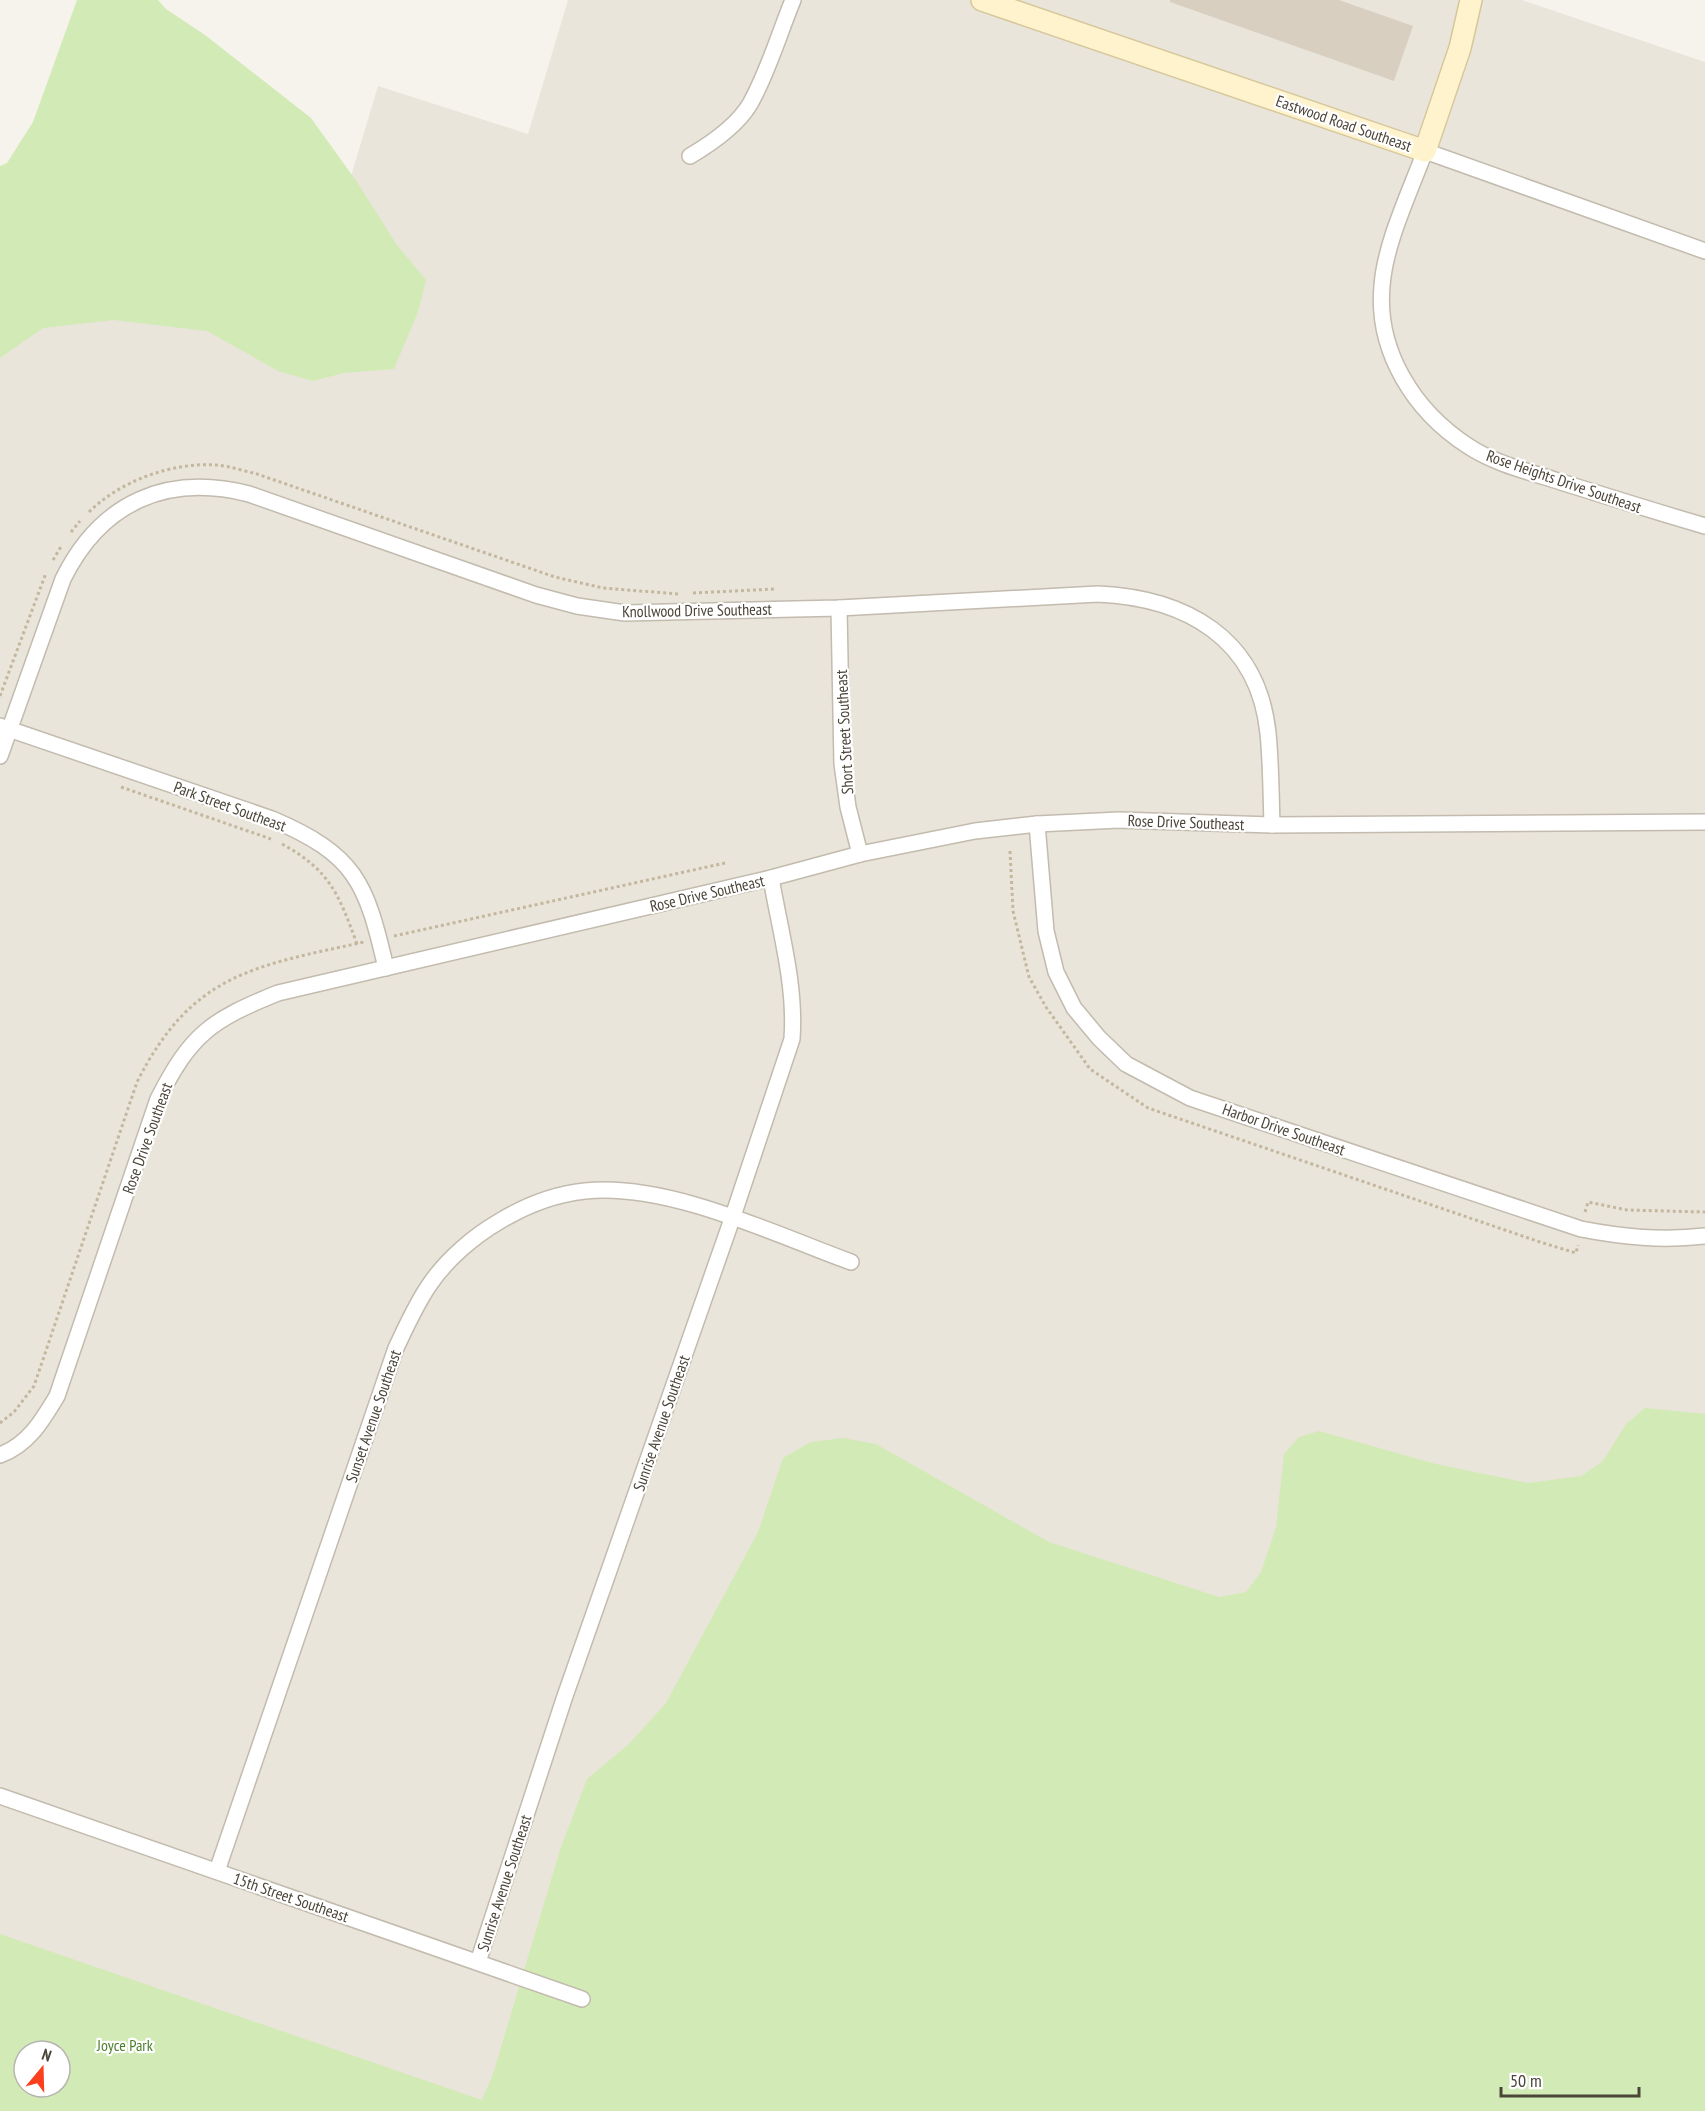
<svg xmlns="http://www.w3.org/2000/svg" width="1705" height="2111" font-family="'PT Sans Narrow',sans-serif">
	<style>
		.residential { fill: #eae5da; fill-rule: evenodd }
		.green { fill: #d2eab5; fill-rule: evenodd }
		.building { fill: #d8cfc1 }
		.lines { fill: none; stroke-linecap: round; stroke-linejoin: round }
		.street-casing { stroke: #c2bbae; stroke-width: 18 }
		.secondary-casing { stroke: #d6c79b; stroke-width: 24 }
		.path { stroke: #c4b79f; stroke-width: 3; stroke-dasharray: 3 3; stroke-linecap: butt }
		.street { stroke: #fff; stroke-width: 15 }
		.secondary { stroke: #fff3cd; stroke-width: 21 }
		.labels { text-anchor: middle; stroke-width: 4.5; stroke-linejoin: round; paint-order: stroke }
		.street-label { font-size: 16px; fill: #4b4439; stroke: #fff }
		.park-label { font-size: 16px; fill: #4a7f2a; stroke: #fff }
	</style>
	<rect width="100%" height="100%" fill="#f6f3ec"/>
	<path class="residential" d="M 568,0 L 1522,0 L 1705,62 L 1705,1440 L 1596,1532 L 1262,1631 L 575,2111 L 0,2111 L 0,259 L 296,359 L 378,86 L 528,134 ZM 24,2051 L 60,2051 L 60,2087 L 24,2087 Z"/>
	<g class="green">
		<polygon points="77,0 158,0 166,9 205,35 311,118 357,182 397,245 426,280 418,312 394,369 344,373 313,381 278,371 207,331 114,320 43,328 0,358 0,166 7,163 33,122"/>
		<path d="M 1645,1408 L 1705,1414 L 1705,2111 L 0,2111 L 0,1934 L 482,2100 L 493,2074 L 560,1850 L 587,1779 L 629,1744 L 666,1703 L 758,1532 L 783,1458 L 811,1442 L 843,1438 L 876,1444 L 1049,1542 L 1219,1597 L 1246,1592 L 1261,1572 L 1276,1527 L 1284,1454 L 1299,1437 L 1319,1431 L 1436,1464 L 1528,1483 L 1581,1476 L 1603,1461 L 1626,1424 ZM 24,2051 L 60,2051 L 60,2087 L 24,2087 Z"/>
	</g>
	<polygon class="building" points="1170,0 1339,0 1413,26 1394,81 1170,2"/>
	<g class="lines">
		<g class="street-casing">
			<g id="street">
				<path d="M 690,156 C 712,143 737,126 750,104 C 768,72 779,34 793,0"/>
				<path d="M 1705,251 L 1425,151 C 1410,192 1385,243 1382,286 C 1376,351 1414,411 1468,446 C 1495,464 1530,472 1561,482 C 1609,497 1657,512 1705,526"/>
				<polyline points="839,608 842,764 848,807 860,854"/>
				<path d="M 0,726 L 272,819 C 356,855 366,882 386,968"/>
				<path d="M 0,756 L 63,579 C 101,502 167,473 249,494 L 536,595 L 577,606 L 625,613 L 839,608 L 1098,594 C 1186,598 1258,638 1268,733 C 1271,763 1271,794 1272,825"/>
				<path d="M 1037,824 L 1046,931 L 1056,972 L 1074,1008 L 1099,1038 L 1126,1064 L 1190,1098 L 1581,1229 C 1623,1237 1662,1241 1705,1236"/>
				<path d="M 0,1455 C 28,1445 42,1421 57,1396 L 158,1099 C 191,1034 211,1020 278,993 L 771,878 L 860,854 L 975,831 L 1037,824 L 1119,820 L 1272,825 L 1705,822"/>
				<polyline points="0,1796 582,1999"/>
				<path d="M 217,1871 L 396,1348 C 406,1327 416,1304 430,1284 C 447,1259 474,1236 500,1221 C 525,1206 556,1194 585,1191 C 667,1182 774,1234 851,1262"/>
				<path d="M 478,1962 L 564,1699 L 732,1219 L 792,1039 C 796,985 780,931 771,878"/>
			</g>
		</g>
		<g class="secondary-casing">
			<polyline id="secondary" points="982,0 1425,151 1460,48 1471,0"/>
		</g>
		<g class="path">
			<path d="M 89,512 C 120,481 172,462 216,465 C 229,466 244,471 257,474 L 555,577 L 603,588 L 678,594"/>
			<polyline points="71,532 80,521"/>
			<polyline points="53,560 62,545"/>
			<polyline points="693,593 775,589"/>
			<polyline points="0,696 46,573"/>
			<polyline points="121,787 271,839"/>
			<path d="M 282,844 C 330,870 339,895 357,944"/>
			<polyline points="1010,851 1013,911 1029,977 1046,1007 1090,1069 1148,1108 1540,1242 1576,1253 1578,1245"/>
			<polyline points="394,936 725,863"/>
			<polyline points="1585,1212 1588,1202 1627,1210 1705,1212"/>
			<path d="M 0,1423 L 14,1412 L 34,1386 L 137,1082 C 192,973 255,966 364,942"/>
		</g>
		<use href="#street" class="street"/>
		<use href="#secondary" class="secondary"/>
	</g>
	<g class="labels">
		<g class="street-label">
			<text transform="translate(1344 123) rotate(19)" y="6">Eastwood Road Southeast</text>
			<text transform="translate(1564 481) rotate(19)" y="6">Rose Heights Drive Southeast</text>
			<text transform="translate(697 610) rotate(-1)" y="6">Knollwood Drive Southeast</text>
			<text transform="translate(844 732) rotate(-93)" y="6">Short Street Southeast</text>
			<text transform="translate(230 806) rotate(20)" y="6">Park Street Southeast</text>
			<text transform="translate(1186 822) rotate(2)" y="6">Rose Drive Southeast</text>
			<text transform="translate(707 893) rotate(-13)" y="6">Rose Drive Southeast</text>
			<text transform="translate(1284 1129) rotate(19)" y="6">Harbor Drive Southeast</text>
			<text transform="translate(147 1138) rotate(-70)" y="6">Rose Drive Southeast</text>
			<text transform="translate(373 1416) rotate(-71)" y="6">Sunset Avenue Southeast</text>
			<text transform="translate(661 1423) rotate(-71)" y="6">Sunrise Avenue Southeast</text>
			<text transform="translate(504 1883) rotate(-72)" y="6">Sunrise Avenue Southeast</text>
			<text transform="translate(291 1897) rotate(19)" y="6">15th Street Southeast</text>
		</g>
		<g class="park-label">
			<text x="125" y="2051">Joyce Park</text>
		</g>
	</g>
	<g transform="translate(42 2069) rotate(19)"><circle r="28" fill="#ffffff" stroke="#b7b4b0" stroke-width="1.5"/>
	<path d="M0-4.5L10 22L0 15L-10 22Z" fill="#fc3f1d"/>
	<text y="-9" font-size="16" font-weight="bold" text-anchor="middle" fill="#4b4439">N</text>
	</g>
	<path d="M1501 2087v9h138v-9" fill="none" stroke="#4b4439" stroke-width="3"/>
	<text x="1510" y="2087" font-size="18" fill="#4b4439" stroke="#ffffff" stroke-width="4.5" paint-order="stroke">50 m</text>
</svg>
